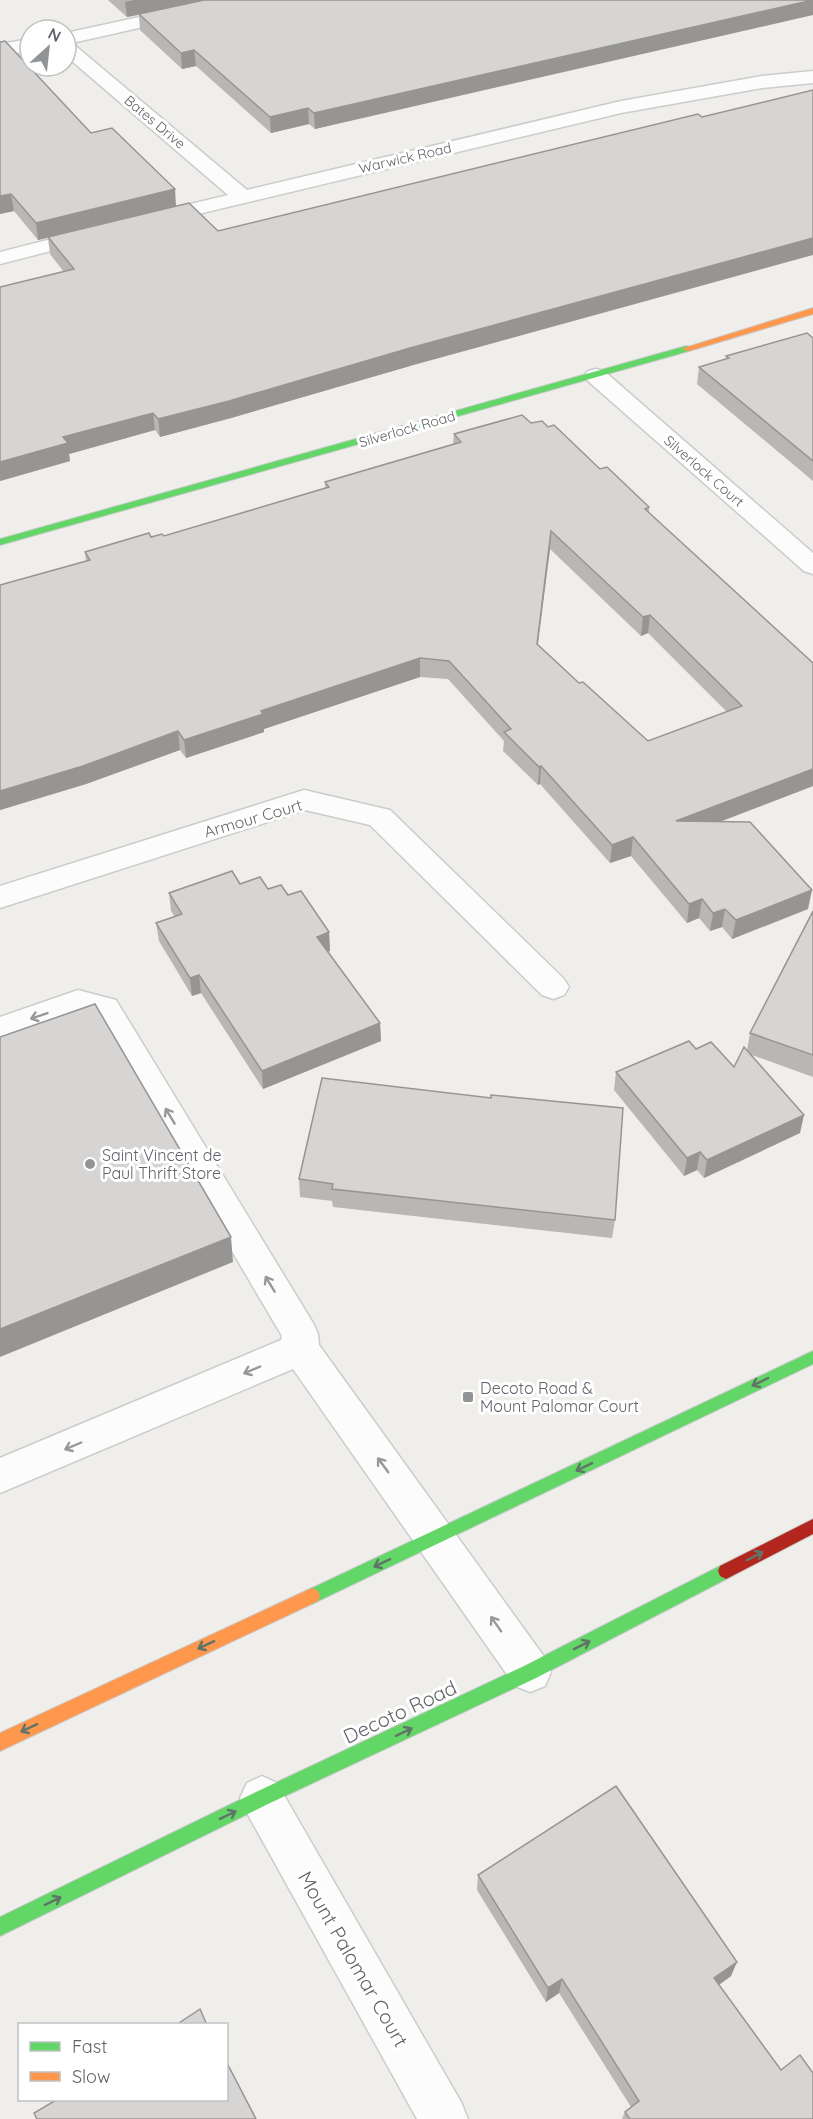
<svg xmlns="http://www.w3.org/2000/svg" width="813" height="2119" font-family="Quicksand,sans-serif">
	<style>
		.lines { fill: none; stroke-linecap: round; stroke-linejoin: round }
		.lane-casing { stroke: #cbcccc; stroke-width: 3 }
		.street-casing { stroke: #cbcccc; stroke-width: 3 }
		.fast-casing { stroke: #cacacb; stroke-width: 2 }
		.slow-casing { stroke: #cacacb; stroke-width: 2 }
		.jam-casing { stroke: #cacacb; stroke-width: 2 }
		.lane { fill: #fdfcfc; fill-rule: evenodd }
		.street { fill: #fdfcfc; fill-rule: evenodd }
		.fast { fill: #63d668; fill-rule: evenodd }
		.slow { fill: #ff974d; fill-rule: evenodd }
		.jam { fill: #b3261e; fill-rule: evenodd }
		.wall { fill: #b8b7b5; fill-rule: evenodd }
		.shaded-wall { fill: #969594 }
		.building { fill: #d6d5d3; stroke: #969594; stroke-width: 1.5; fill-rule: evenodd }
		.oneway { stroke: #96999c }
		.oneway2 { stroke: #607468 }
		.poi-dot { fill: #919496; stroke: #fff; stroke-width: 2 }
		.labels { text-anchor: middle; stroke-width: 6; stroke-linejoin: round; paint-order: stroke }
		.far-street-label { font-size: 14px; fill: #5f6368; stroke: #fff }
		.street-label { font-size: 16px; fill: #5f6368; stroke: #fff }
		.poi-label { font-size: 16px; fill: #5f6368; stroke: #fff; text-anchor: start }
		.near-street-label { font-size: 20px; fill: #5f6368; stroke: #fff }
	</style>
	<rect width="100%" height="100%" fill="#efeeea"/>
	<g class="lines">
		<g class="lane-casing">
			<polygon id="lane" points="78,990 116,1000 313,1323 318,1334 319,1345 545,1658 551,1672 545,1686 530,1692 515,1686 293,1369 0,1493 0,1458 281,1340 282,1336 94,1017 79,1014 0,1042 0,1017"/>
		</g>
		<g class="street-casing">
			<g id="street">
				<polygon points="217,0 250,0 247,4 241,5 72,43 247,190 621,101 762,76 813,71 813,83 762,88 621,113 152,225 145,223 142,219 145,215 228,195 66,56 66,33"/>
				<polygon points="30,39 30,51 0,56 0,44"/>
				<polygon points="91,229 98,231 102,235 98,239 0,264 0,252"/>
				<polygon points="596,369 604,371 813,553 813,574 804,571 588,381 584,376 588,371"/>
				<polygon points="304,790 390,810 564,979 569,987 564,995 553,999 542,995 370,825 305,810 0,908 0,886"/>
				<polygon points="262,1776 277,1783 461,2102 468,2119 417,2119 247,1813 240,1798 247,1783"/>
			</g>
		</g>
		<g class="fast-casing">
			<g id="fast">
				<polygon points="686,346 689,347 689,351 0,545 0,539"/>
				<polygon points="813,1351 813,1364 318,1601 312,1604 306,1601 304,1596 306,1591"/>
				<polygon points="726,1563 732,1566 734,1571 732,1576 536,1678 268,1804 0,1936 0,1917 256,1792 524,1666"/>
			</g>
		</g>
		<g class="slow-casing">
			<g id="slow">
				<polygon points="813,308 813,314 689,351 681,349"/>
				<polygon points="312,1588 318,1591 320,1596 318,1601 0,1751 0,1733"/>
			</g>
		</g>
		<g class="jam-casing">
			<polygon id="jam" points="813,1519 813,1534 732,1576 726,1579 720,1576 718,1571 720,1566"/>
		</g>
		<use href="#lane" class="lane"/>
		<use href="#street" class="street"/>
		<use href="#fast" class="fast"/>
		<use href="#slow" class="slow"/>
		<use href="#jam" class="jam"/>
	</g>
	<g class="wall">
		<polygon points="108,0 813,0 315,129 309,124 271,133 196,66 182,69 140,30 139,15 127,17"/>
		<polygon points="0,42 91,133 176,206 94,226 218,231 410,366 231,418 160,437 155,430 69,454 70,461 0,481 64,272 50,254 48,238 38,240 14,211 0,214"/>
		<polygon points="813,338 813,481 697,384 699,367 726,359 726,356"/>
		<path d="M 531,423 L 548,427 L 600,469 L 649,507 L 649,512 L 813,786 L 720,822 L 808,909 L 732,939 L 722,927 L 710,931 L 699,918 L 687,923 L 631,856 L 610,863 L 540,784 L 538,785 L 503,751 L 504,741 L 448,679 L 420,677 L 264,729 L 264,732 L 186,758 L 180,750 L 86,784 L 0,810 L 0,585 L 86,561 L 85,552 L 151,537 L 164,536 L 325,488 L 325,482 L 453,444 L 454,434 ZM 550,549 L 641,636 L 648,633 L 727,712 L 648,741 L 579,683 L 538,645 Z"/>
		<polygon points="240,884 268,889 288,895 329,932 330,951 328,952 380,1023 381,1041 263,1089 201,993 192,996 159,941 156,923 175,917 171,911 169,893"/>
		<polygon points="813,911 813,1077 752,1055 800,1133 704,1178 697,1170 684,1176 614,1090 616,1072 696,1049 734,1067 747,1050 750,1033"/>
		<polygon points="299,1179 615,1220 612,1238 333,1207 332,1201 300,1197"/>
		<polygon points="478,1875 731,1976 719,1985 813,2119 622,2119 625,2112 631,2107 559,1993 546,2002 477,1890"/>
	</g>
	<g class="shaded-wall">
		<polygon points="134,0 206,0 127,17 125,2"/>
		<polygon points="813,0 813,15 315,129 314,113"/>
		<polygon points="194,50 196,66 182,69 181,53"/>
		<polygon points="308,108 309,124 271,133 270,117"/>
		<polygon points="175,189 176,206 38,240 36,223"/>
		<polygon points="11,194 14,211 0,214 0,196"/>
		<polygon points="813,238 813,255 410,366 231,418 160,437 158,419 410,348"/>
		<polygon points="153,413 155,430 69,454 70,461 0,481 0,462 63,437"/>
		<polygon points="551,531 550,549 535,663 537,644"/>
		<polygon points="650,615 648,633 641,636 643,617"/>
		<polygon points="420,658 420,677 264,729 264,732 186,758 184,740 261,711"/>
		<polygon points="178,731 180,750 86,784 0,810 0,791"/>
		<polygon points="541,766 540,784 538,785 539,767"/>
		<polygon points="813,769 813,786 674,839 676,821"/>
		<polygon points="633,837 631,856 610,863 612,845"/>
		<polygon points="812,890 808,909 732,939 736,920"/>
		<polygon points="702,899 699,918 687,923 689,904"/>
		<polygon points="725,909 722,927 710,931 713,913"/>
		<polygon points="329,932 330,951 318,955 317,937"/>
		<polygon points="199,975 201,993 192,996 190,978"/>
		<polygon points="380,1023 381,1041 263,1089 262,1071"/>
		<polygon points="804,1115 800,1133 704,1178 707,1160"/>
		<polygon points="700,1152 697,1170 684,1176 687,1158"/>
		<polygon points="231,1237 233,1262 0,1357 0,1329"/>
		<polygon points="737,1962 731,1976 709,1992 714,1978"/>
		<polygon points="562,1979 559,1993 546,2002 548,1988"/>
	</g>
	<g class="building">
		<polygon points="204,0 813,0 314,113 308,108 270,117 194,50 181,53 139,14"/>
		<polygon points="5,41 91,133 112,128 175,189 36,223 11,194 0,196 0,42"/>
		<polygon points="813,90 813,238 410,348 229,401 158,419 153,413 63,437 68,443 0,462 0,287 74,269 48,237 189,203 218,231 698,114 702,117"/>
		<polygon points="807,333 813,338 813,461 699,367 729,358 726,356"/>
		<path d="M 522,415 L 531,423 L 542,421 L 548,427 L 554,425 L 600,469 L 607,467 L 649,507 L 645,509 L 813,663 L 813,769 L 676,821 L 750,822 L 812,890 L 736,920 L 725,909 L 713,913 L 702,899 L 689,904 L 633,837 L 612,845 L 541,766 L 539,767 L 504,732 L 511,729 L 449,661 L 420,658 L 261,711 L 263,714 L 184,740 L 178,731 L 83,766 L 0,791 L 0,585 L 90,560 L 85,552 L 149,533 L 151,537 L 162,534 L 164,536 L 329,487 L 325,482 L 461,442 L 454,434 ZM 551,531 L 643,617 L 650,615 L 742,706 L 648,741 L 583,682 L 579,683 L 537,644 Z"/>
		<polygon points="232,871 240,884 260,877 268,889 281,885 288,895 301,891 329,932 317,937 380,1023 262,1071 199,975 190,978 156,923 182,914 169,893"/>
		<polygon points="813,911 813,1055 750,1033"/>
		<polygon points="95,1004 231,1237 0,1329 0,1037"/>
		<polygon points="689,1041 696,1049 711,1042 734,1067 744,1047 804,1115 707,1160 700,1152 687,1158 616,1072"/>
		<polygon points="322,1078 491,1098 491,1095 623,1108 615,1220 332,1189 333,1184 299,1179"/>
		<polygon points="616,1786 737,1962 714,1978 781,2070 800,2055 813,2073 813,2119 630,2119 625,2112 639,2101 562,1979 548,1988 478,1875"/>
		<polygon points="200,2009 207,2025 176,2025"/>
		<polygon points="226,2061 256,2119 37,2119 34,2113 56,2100 226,2100"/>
	</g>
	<defs><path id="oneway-shaft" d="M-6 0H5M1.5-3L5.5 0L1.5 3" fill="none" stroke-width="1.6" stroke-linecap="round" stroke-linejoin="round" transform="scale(1.5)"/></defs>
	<g class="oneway">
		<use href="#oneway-shaft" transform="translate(39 1016) rotate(161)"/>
		<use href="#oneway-shaft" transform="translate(170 1116) rotate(-121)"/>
		<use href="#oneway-shaft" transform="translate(270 1284) rotate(-121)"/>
		<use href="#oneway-shaft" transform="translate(252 1370) rotate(157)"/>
		<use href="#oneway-shaft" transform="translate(73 1446) rotate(157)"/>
		<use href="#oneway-shaft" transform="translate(383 1465) rotate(-126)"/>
		<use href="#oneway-shaft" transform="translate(496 1624) rotate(-125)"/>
	</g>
	<g class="oneway2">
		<use href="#oneway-shaft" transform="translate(760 1382) rotate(154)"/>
		<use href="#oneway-shaft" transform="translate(584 1467) rotate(154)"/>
		<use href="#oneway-shaft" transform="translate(755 1556) rotate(-27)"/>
		<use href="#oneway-shaft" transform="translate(382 1563) rotate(155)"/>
		<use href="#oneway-shaft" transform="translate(206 1645) rotate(155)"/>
		<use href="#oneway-shaft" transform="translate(582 1645) rotate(-27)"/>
		<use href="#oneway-shaft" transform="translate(29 1728) rotate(155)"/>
		<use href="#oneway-shaft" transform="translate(404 1732) rotate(-25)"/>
		<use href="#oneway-shaft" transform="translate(228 1815) rotate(-26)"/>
		<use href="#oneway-shaft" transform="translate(53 1901) rotate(-26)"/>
	</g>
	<g class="poi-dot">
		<circle cx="90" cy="1164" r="6"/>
		<rect x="462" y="1391" width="12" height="12" rx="3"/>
	</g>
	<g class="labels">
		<g class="far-street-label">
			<text transform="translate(155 122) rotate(40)" y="5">Bates Drive</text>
			<text transform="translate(405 158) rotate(-13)" y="5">Warwick Road</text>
			<text transform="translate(407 429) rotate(-16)" y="5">Silverlock Road</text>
			<text transform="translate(704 471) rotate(41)" y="5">Silverlock Court</text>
		</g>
		<g class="street-label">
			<text transform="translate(253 818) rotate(-16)" y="6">Armour Court</text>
		</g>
		<g class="poi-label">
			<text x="102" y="1161">Saint Vincent de<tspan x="102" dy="18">Paul Thrift Store</tspan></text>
			<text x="480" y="1394">Decoto Road &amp;<tspan x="480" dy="18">Mount Palomar Court</tspan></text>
		</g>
		<g class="near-street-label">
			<text transform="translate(400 1712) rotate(-25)" y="7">Decoto Road</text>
			<text transform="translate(353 1959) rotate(60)" y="7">Mount Palomar Court</text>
		</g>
	</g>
	<rect x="18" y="2023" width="210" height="78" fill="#ffffff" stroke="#bfc1c3" stroke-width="1.5"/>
	<rect x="30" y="2042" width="30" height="9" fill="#63d668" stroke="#bfc1c3" stroke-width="1.5"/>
	<text x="72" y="2053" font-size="18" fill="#5f6368">Fast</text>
	<rect x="30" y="2072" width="30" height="9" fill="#ff974d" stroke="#bfc1c3" stroke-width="1.5"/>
	<text x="72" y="2083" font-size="18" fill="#5f6368">Slow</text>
	<g transform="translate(48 48) rotate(27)"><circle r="28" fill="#ffffff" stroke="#bfc1c3" stroke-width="1.5"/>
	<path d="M0-4.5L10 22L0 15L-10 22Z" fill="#919496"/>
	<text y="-9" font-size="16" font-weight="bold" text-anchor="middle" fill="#5f6368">N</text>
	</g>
</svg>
